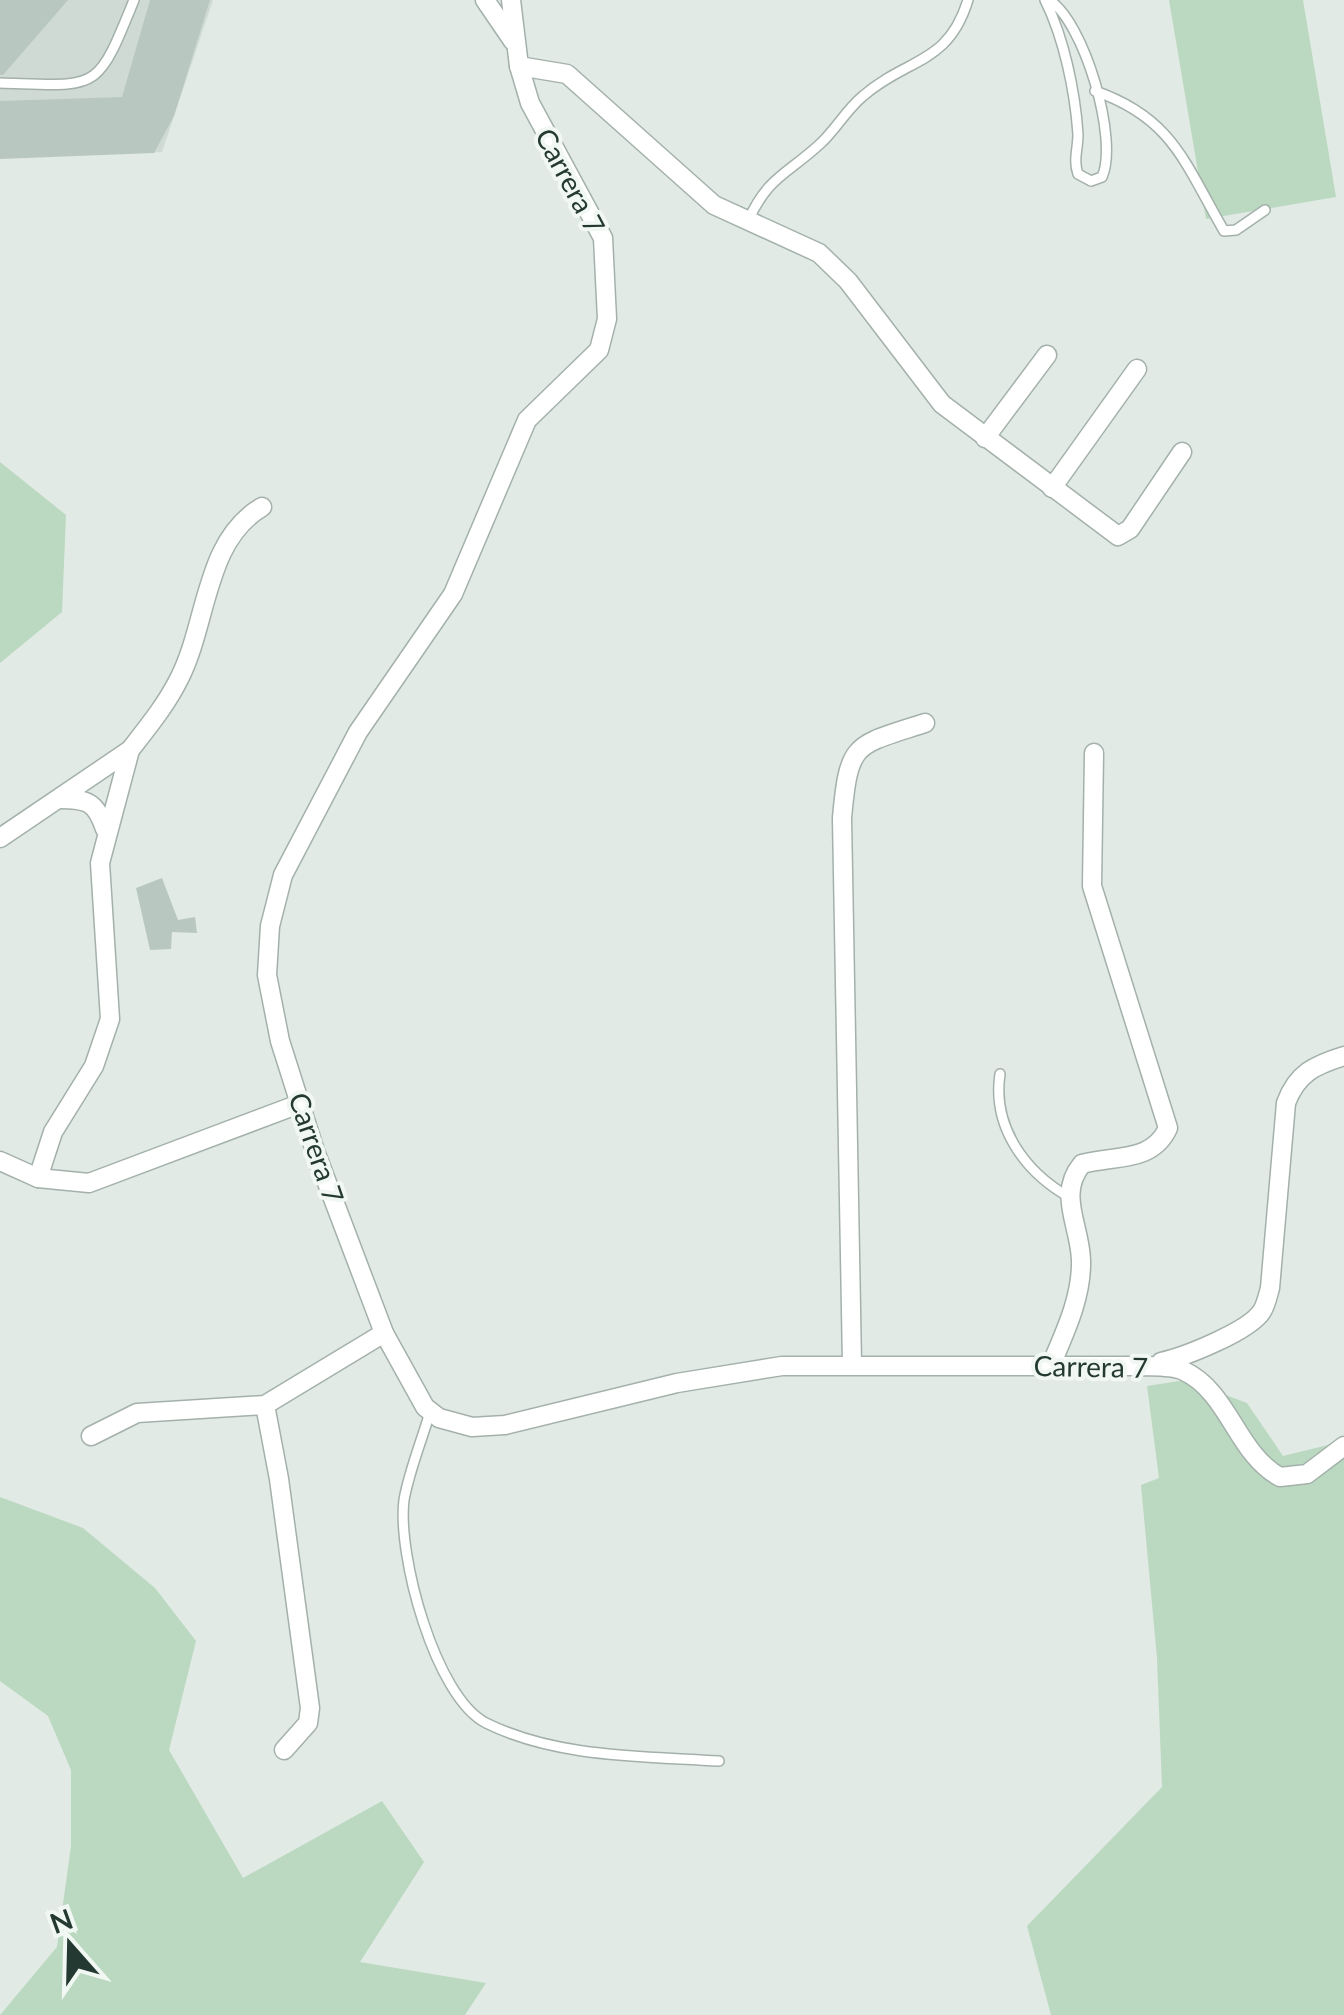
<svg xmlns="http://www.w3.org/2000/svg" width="1344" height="2015" font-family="Lato,sans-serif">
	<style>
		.built { fill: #cfdad4 }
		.green { fill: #bbd9c0 }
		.building { fill: #b9c7c1 }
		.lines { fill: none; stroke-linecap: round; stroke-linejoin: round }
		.lane-casing { stroke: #a4b1ab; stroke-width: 12 }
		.street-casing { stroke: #a4b1ab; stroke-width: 21 }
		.lane { stroke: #fff; stroke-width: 9 }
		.street { stroke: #fff; stroke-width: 18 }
		.labels { text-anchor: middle; stroke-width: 8; stroke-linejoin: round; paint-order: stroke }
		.street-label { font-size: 28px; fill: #233931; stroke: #f1f7f3 }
	</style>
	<rect width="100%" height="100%" fill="#e1eae5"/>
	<polygon class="built" points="0,0 213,0 162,152 0,158"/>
	<g class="green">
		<polygon points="1169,0 1303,0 1336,197 1206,219"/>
		<polygon points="0,462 66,515 62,612 0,663"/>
		<polygon points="1186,1380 1247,1403 1283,1456 1344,1441 1344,2015 1051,2015 1027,1926 1162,1787 1157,1658 1141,1485 1159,1478 1147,1386"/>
		<polygon points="0,1497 83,1528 155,1588 196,1641 169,1750 243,1878 382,1801 424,1862 360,1962 486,1983 465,2015 0,2015 57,1947 71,1846 71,1770 48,1716 0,1681"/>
	</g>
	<g class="building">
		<polygon points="0,0 68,0 3,75 0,75"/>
		<polygon points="150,0 210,0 174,116 154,153 0,159 0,101 122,97"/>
		<polygon points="162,878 178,920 195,917 197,933 172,932 171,949 150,950 136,888"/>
	</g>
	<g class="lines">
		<g class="lane-casing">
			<g id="lane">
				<path d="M 1045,0 C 1064,38 1075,91 1078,134 C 1078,149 1073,160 1078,174 L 1091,181 L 1102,177 C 1119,140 1084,21 1049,0"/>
				<path d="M 0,83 C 99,86 96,94 134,0"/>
				<path d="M 1095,91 C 1173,118 1185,164 1224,231 L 1236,230 L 1265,210"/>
				<path d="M 748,221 C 768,176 788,174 821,143 C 836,129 847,109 863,96 C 908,57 948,65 968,0"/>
				<path d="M 1000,1074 C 992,1127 1025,1172 1069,1197"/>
				<path d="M 430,1412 C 422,1440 409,1471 404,1500 C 397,1554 435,1697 486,1723 C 557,1758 642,1756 719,1761"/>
			</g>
		</g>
		<g class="street-casing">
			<g id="street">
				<polyline points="485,0 513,41"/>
				<path d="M 511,0 L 519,66 L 530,103 L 603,238 L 607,319 L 599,350 L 527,420 L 453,594 L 358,732 L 283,875 L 270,926 L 267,975 L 280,1041 L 315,1151 L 384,1333 L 425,1407 L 439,1418 L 472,1427 L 505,1425 L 677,1383 L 782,1366 L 1137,1366 C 1152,1367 1171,1365 1184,1371 C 1229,1392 1237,1454 1280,1477 L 1307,1474 L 1344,1446"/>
				<polyline points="519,66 567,74 714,205 819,253 848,281 942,404 1118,536 1130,529 1182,452"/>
				<polyline points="985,438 1047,355"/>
				<polyline points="1052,488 1137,369"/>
				<path d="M 59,799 C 88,799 96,802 105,829"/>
				<path d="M 0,838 L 130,750 C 148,727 166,705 179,679 C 208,623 204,541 262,507"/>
				<polyline points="0,1161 38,1178 89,1183 299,1104"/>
				<polyline points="38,1178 53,1132 94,1066 110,1019 100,863 130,750"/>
				<path d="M 1161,1362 C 1184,1357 1250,1331 1262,1311 C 1266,1305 1268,1295 1270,1288 L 1286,1103 C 1297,1073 1315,1065 1344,1056"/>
				<path d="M 852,1364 L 842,818 C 849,741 854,746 925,723"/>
				<path d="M 1051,1365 C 1065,1332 1082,1297 1081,1260 C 1080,1225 1057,1194 1082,1164 C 1115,1155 1152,1163 1168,1128 L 1092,886 L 1094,753"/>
				<polyline points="265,1405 279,1479 310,1708 308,1723 284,1750"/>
				<polyline points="91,1436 137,1413 265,1405 384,1333"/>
			</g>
		</g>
		<use href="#lane" class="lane"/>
		<use href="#street" class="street"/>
	</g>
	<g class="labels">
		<g class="street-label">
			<text transform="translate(570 181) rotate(62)" y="10">Carrera 7</text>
			<text transform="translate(316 1148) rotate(71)" y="10">Carrera 7</text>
			<text transform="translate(1091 1367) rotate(1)" y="10">Carrera 7</text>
		</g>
	</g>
	<g transform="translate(70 1945) rotate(340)" stroke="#f1f7f3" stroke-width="8" paint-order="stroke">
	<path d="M0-8L18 38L0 25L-18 38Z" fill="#233931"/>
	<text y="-15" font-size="28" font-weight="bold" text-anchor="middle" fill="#233931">N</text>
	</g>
</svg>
